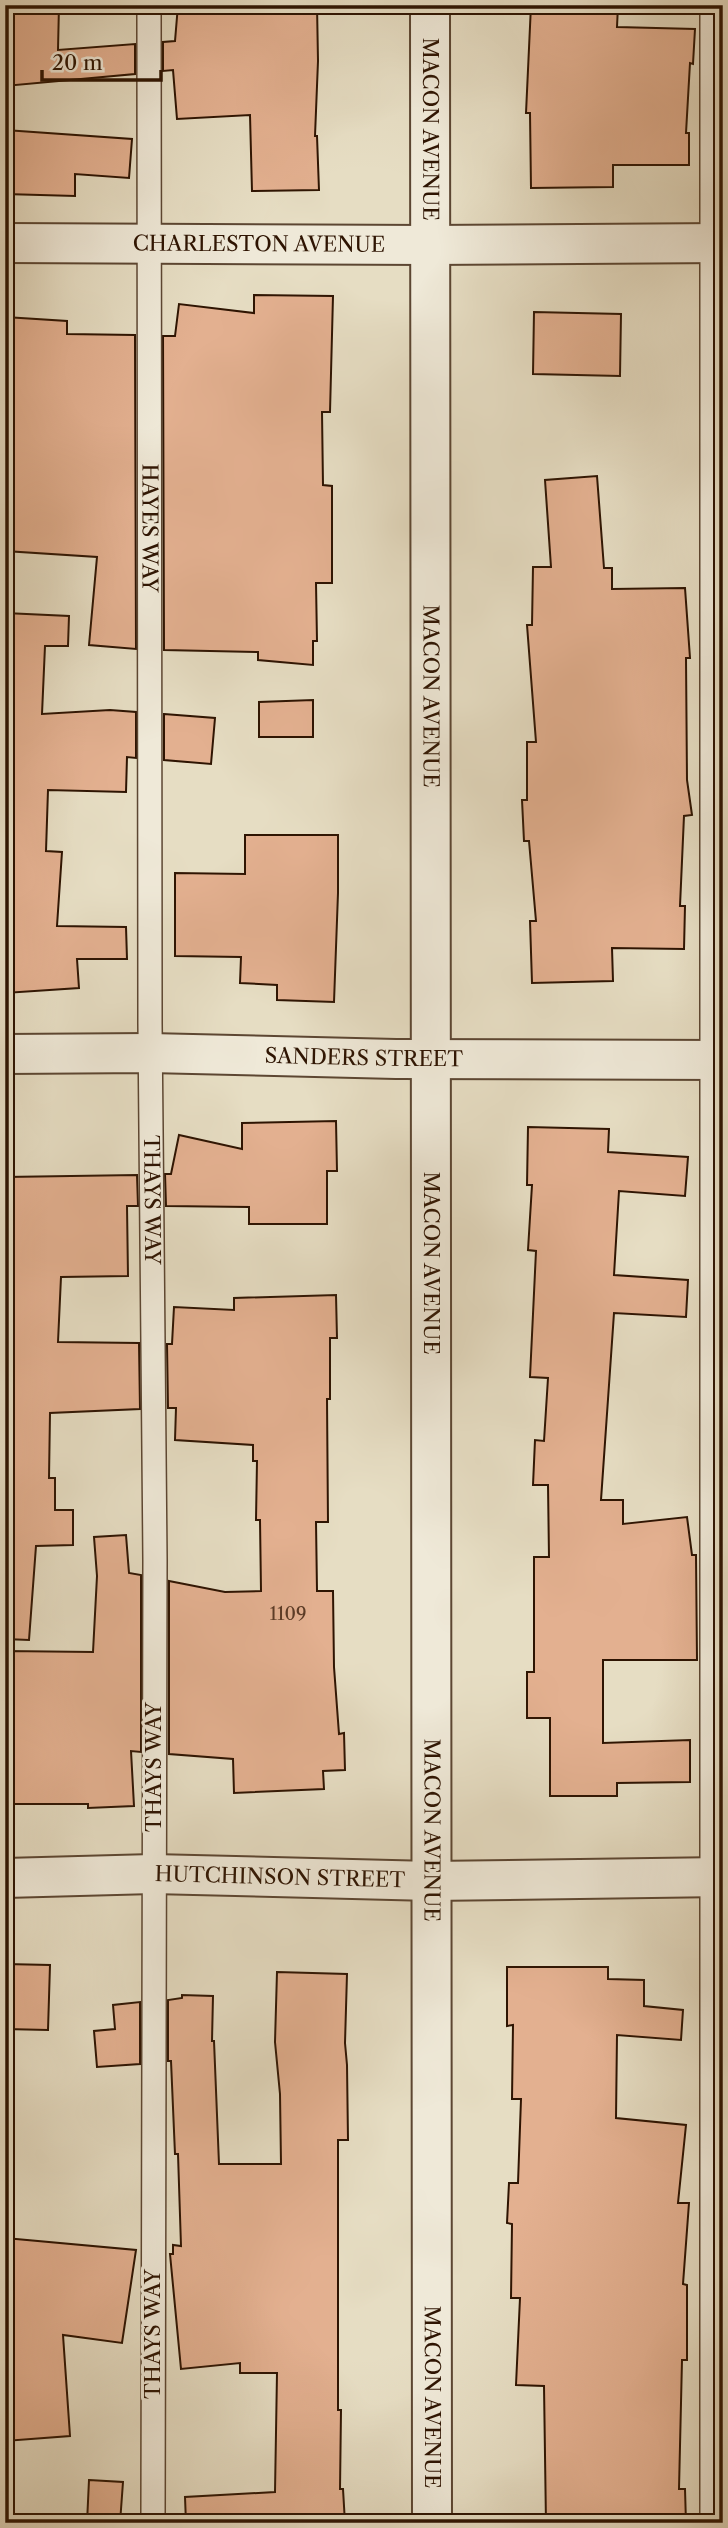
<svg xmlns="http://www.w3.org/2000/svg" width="728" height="2528" font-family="'Libre Caslon Text',serif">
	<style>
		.building { fill: #e3b090; stroke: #2e1402; stroke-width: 2 }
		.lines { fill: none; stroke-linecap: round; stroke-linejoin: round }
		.service-casing { stroke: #5c4632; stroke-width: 26 }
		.minor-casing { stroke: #5c4632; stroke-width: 42 }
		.service { stroke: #efe9d8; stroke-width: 23 }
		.minor { stroke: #efe9d8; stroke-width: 38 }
		.labels { text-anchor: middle; stroke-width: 6; stroke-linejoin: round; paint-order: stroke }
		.number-label { font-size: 18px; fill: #5b3b26 }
		.street-label { font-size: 21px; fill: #2e1402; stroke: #efe9d8 }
	</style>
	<rect width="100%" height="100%" fill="#e6ddc3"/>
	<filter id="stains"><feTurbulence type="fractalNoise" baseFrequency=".00286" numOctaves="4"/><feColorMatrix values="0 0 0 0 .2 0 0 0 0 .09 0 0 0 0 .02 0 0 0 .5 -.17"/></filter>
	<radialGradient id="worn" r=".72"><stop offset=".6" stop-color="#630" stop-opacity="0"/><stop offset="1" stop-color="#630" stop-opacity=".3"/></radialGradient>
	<g class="building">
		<polygon points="5,5 59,5 58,50 135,44 135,74 5,86"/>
		<polygon points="178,5 317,5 318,61 315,136 317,136 319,190 252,191 250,115 177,119 173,70 163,71 163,42 175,41"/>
		<polygon points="531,5 618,5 617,27 695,29 693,64 690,63 686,133 689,133 689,165 613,165 613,187 531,188 530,113 526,113"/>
		<polygon points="5,130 132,139 129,178 75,174 75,196 5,194"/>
		<polygon points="254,295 333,296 330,412 322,412 323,485 332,486 332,583 316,583 317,641 313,641 313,665 258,660 258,652 164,650 163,336 175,336 179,304 254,313"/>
		<polygon points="534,312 621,314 620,376 533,374"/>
		<polygon points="5,317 67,321 67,334 135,335 136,649 89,645 97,557 5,551"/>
		<polygon points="597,476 604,568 612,568 612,589 685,588 690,658 686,658 687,780 692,815 684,816 680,906 685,906 684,949 612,948 613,981 532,983 530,921 536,921 529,841 524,841 522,800 527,800 527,742 536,742 527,625 532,625 533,567 551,567 545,480"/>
		<polygon points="5,613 69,616 68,646 45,646 42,714 110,710 136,712 136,758 127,757 126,792 48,790 46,851 62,852 57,926 126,927 127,959 77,959 79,988 5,993"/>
		<polygon points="313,700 313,737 259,737 259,702"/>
		<polygon points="164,714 215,718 211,764 164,760"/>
		<polygon points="245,835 338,835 338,893 334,1002 277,1000 277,985 240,983 241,957 175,956 175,873 245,874"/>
		<polygon points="336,1121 337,1171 327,1171 327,1224 249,1224 249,1207 166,1206 165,1174 171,1174 179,1135 242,1149 242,1123"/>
		<polygon points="528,1127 609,1129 608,1152 688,1157 685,1196 619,1191 614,1275 688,1280 686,1317 614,1313 601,1500 623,1500 623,1524 687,1517 692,1555 696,1555 697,1660 603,1660 603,1743 690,1740 690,1782 617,1783 617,1796 550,1796 550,1718 527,1718 527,1672 534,1672 534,1557 549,1557 548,1485 533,1485 535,1440 544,1441 548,1378 530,1377 536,1251 528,1250 532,1185 527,1185"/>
		<polygon points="137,1175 138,1206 127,1206 128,1276 61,1277 58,1342 139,1343 140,1409 50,1413 49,1478 55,1478 55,1510 73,1510 73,1545 36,1546 29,1640 5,1639 5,1177"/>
		<polygon points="336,1295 337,1338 330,1338 330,1399 327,1399 328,1522 316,1522 317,1591 333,1591 334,1667 339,1734 344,1733 345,1770 323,1771 324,1789 234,1793 233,1759 169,1754 169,1581 225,1592 261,1591 260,1520 256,1520 257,1461 253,1461 253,1445 175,1440 176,1408 168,1408 167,1344 172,1344 174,1307 234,1310 234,1298"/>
		<polygon points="126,1535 129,1573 141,1575 141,1752 131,1751 134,1806 88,1808 88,1804 5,1804 5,1651 93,1652 97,1576 94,1537"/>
		<polygon points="5,1964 50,1965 48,2030 5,2029"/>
		<polygon points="507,1967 608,1967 608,1979 644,1980 644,2006 683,2010 681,2040 617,2035 616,2118 686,2125 678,2203 689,2203 683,2284 687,2285 687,2360 682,2360 679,2489 685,2489 686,2523 546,2523 544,2386 516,2385 520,2298 511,2298 512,2224 507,2223 509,2183 518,2183 521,2099 512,2099 513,2025 507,2026"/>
		<polygon points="277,1972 347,1974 345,2043 347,2065 348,2140 338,2140 338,2410 341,2410 340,2489 343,2489 345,2523 186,2523 185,2497 275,2492 277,2373 240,2373 240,2363 181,2369 170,2254 173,2254 173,2245 181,2246 178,2154 175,2154 171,2061 168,2061 168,2000 182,1998 182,1995 213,1996 212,2041 214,2041 219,2164 281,2164 280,2094 275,2042"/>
		<polygon points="140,2002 140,2064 97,2067 94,2031 115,2029 113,2005"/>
		<polygon points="5,2238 136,2250 122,2343 63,2335 70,2436 5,2441"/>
		<polygon points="89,2480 123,2482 120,2523 87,2523"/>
	</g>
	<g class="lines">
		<g class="service-casing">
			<g id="service">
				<path id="s1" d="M 149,5 L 150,1024 L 155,1560 L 153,2523"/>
				<polyline points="712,5 712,2523"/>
			</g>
		</g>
		<g class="minor-casing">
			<g id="minor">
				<path id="s2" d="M 430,5 L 432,2523"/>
				<path id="s3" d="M 5,243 L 429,245 L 723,243"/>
				<path id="s4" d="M 5,1054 L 150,1053 L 396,1059 L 723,1060"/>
				<path id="s5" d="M 5,1878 L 153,1874 L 431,1881 L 723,1877"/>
			</g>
		</g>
		<use href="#service" class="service"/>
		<use href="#minor" class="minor"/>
	</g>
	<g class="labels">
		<g class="number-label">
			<text x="288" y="1620">1109</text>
		</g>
		<g class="street-label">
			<text dy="7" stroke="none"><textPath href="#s2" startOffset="124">MACON AVENUE</textPath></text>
			<text dy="7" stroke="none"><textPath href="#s3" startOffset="254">CHARLESTON AVENUE</textPath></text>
			<text dy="7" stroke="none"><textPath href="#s1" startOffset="523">HAYES WAY</textPath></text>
			<text dy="7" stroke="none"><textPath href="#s2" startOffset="691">MACON AVENUE</textPath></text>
			<text dy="7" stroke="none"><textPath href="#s4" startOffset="359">SANDERS STREET</textPath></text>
			<text dy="7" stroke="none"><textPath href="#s1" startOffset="1195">THAYS WAY</textPath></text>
			<text dy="7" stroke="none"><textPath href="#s2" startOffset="1258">MACON AVENUE</textPath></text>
			<text transform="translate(154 1767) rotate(-90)" y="7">THAYS WAY</text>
			<text dy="7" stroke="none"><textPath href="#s2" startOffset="1825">MACON AVENUE</textPath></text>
			<text dy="7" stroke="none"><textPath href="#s5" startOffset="275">HUTCHINSON STREET</textPath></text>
			<text transform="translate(153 2334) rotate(-90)" y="7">THAYS WAY</text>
			<text dy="7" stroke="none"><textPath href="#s2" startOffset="2392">MACON AVENUE</textPath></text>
		</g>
	</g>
	<rect width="728" height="2528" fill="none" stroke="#e6ddc3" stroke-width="28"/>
	<rect x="7" y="7" width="714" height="2514" fill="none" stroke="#2e1402" stroke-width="3.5"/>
	<rect x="14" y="14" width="700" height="2500" fill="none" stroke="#2e1402" stroke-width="2"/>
	<path d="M42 70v10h119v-10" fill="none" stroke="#2e1402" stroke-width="3.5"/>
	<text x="52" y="70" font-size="21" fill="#2e1402" stroke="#efe9d8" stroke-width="5" paint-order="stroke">20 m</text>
	<rect width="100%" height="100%" filter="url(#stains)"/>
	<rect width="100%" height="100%" fill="url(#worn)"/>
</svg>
